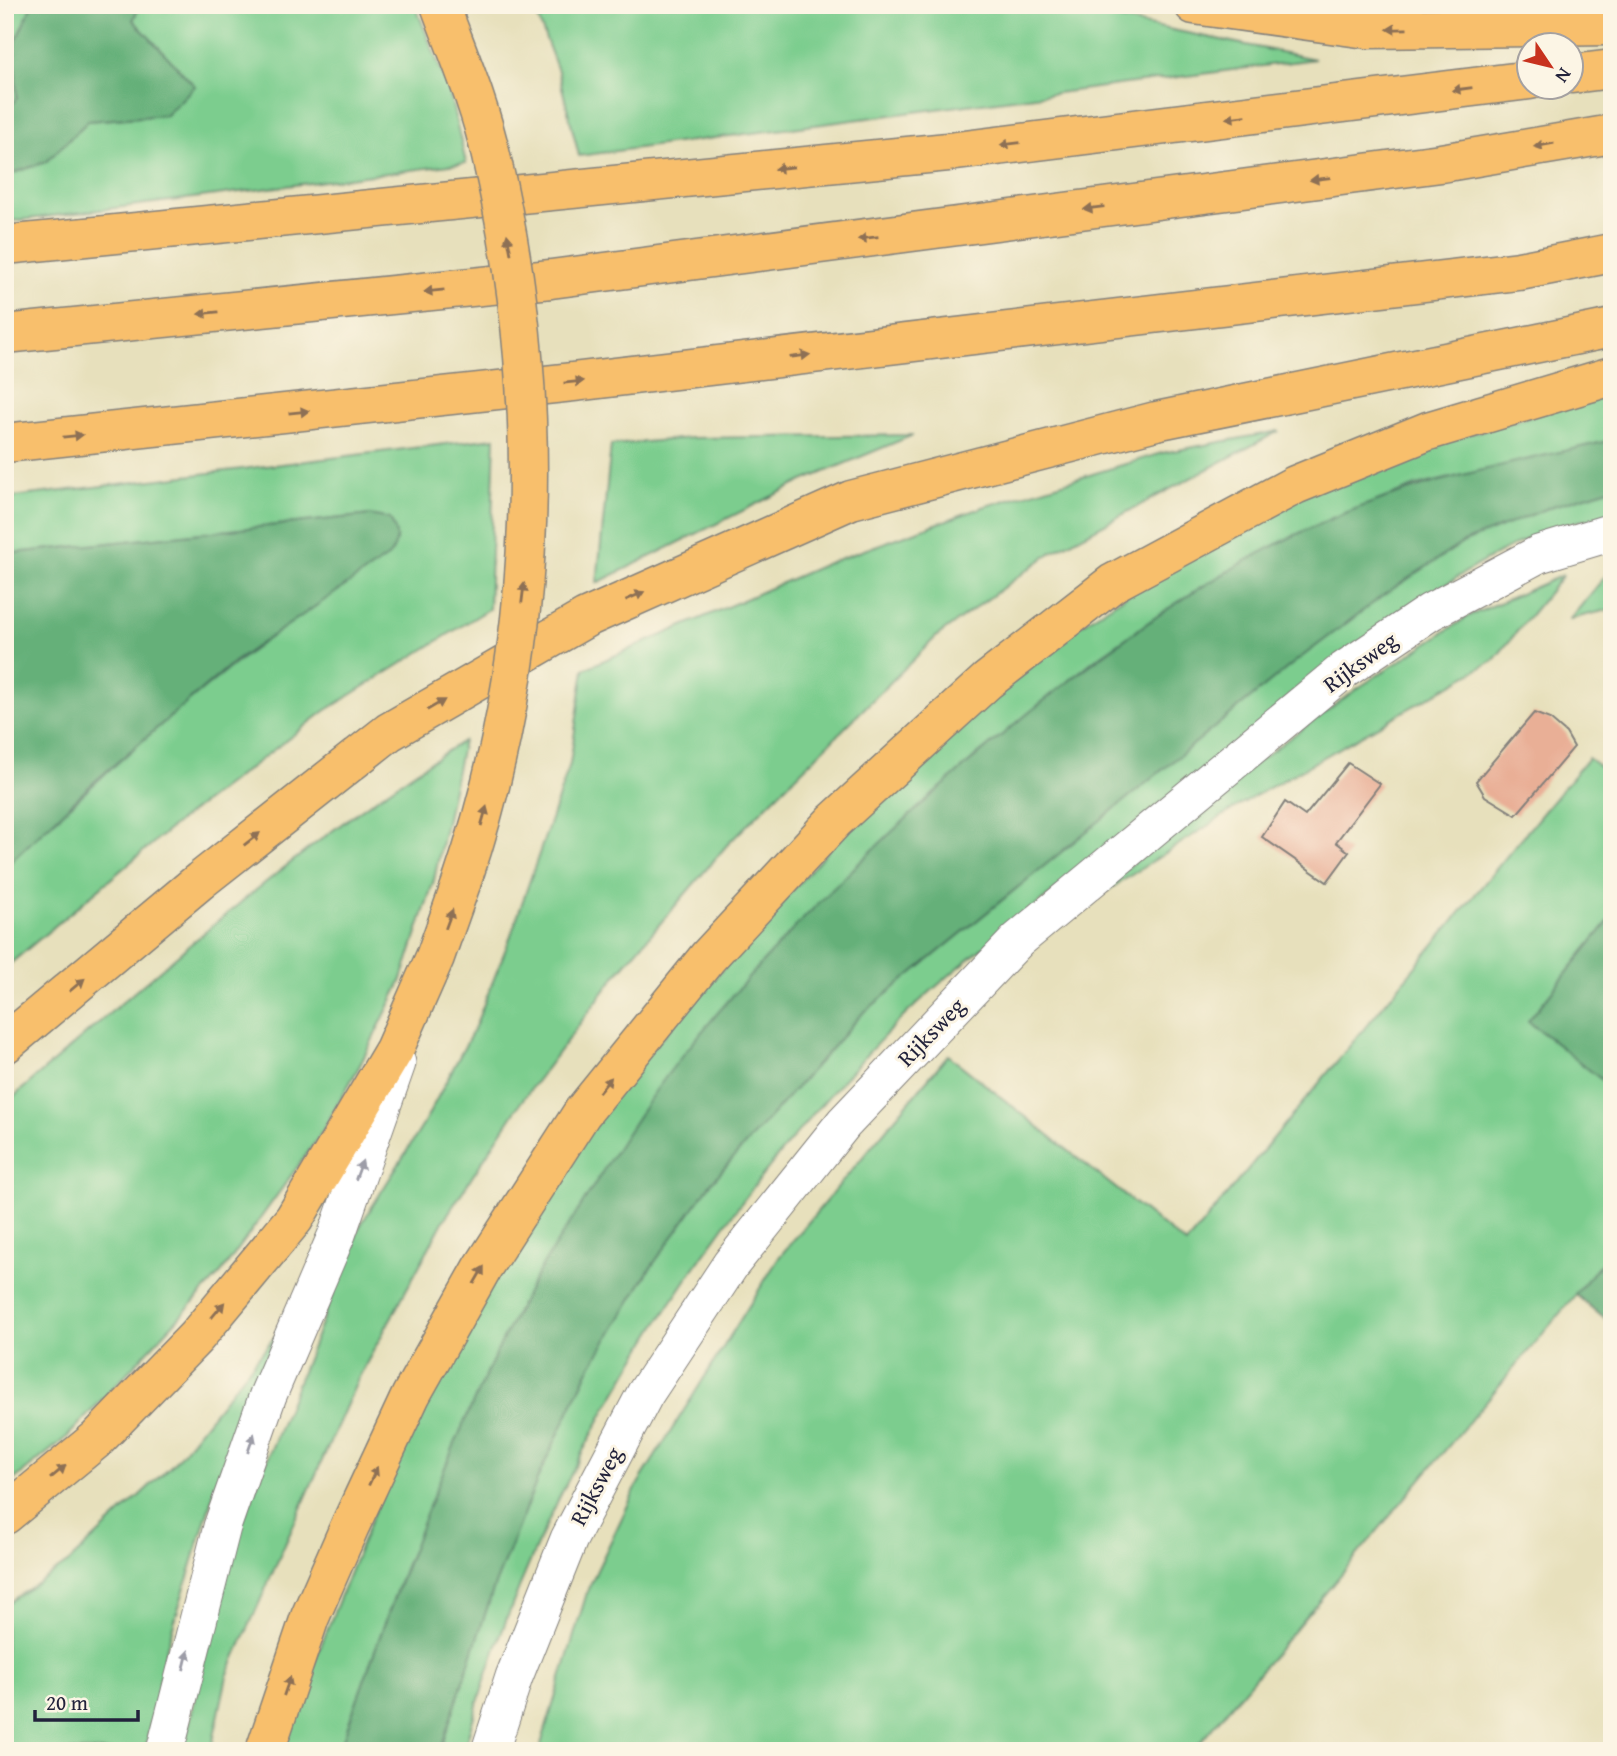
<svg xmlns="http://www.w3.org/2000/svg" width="1617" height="1756" font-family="'Gentium Book Plus',serif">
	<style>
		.green { fill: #7ccd8e; stroke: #4f7864; stroke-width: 2 }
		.forest { fill: #65b079; stroke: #44695a; stroke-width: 2 }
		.building { fill: #e9af96 }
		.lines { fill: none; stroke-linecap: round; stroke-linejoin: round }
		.minor-casing { stroke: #84817c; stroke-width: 39 }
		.highway-casing { stroke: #84817c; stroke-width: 41 }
		.minor { stroke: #fff; stroke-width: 37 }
		.highway { stroke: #f8bf6c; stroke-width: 38 }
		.highway-bridge-casing { stroke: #84817c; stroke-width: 41; stroke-linecap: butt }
		.highway-bridge { stroke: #f8bf6c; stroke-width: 38 }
		.oneway { fill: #8d7054 }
		.oneway2 { fill: #9c9ca7 }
		.labels { text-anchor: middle; stroke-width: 6; stroke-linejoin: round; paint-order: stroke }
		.street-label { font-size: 23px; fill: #22223b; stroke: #fcf5e5 }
	</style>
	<rect width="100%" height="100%" fill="#fcf5e5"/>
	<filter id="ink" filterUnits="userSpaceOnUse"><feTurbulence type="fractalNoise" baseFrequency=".0143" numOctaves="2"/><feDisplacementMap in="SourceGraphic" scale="14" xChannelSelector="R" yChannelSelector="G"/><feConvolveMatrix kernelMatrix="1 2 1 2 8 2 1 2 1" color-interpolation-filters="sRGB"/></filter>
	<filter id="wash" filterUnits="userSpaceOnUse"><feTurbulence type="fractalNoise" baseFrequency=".00686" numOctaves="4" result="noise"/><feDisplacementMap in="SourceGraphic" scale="28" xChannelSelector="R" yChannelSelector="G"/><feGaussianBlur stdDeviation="1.57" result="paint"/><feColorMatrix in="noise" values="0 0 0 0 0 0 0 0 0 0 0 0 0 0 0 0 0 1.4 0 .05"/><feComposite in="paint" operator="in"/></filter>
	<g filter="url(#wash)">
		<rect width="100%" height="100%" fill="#e7e0bc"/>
		<g class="green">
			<polygon points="5,5 32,5 14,45 17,98 5,113"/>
			<polygon points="140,5 415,5 449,91 466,163 5,222 5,176 46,162 88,121 166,115 194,86 133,20"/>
			<polygon points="533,5 1050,5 1315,59 579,156 558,71"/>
			<polygon points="1612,392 1612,440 1416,486 1332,518 1278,544 1198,589 1094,660 975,757 858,865 762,963 676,1064 531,1285 405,1566 339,1751 279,1751 374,1512 426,1399 581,1129 955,707 1294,486"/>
			<polygon points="1279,431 1052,552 937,636 727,845 617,974 521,1102 444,1220 358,1379 227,1676 211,1751 183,1751 227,1560 360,1226 423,1125 474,1029 510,938 570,764 584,669 828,563 986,506 1162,453"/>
			<polygon points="913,435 803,481 597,583 611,445 691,438"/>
			<path d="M 495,438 L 489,609 L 325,711 L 178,822 L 5,968 L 5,867 C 122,756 241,648 378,563 L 370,515 L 5,554 L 5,498 Z"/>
			<path d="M 1612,488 L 1612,515 C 1592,519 1570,521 1552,528 C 1444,572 1354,652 1262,722 C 1191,777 1122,836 1052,893 C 998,936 940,979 892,1028 C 701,1223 534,1486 464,1751 L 440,1751 L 494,1587 L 539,1475 L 588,1371 L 649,1270 L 712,1181 L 862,1014 L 1291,665 L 1385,594 L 1464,542 L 1553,506 Z"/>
			<polygon points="1612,568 1612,609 1570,619"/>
			<polygon points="1563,575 1494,660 1243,803 1071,914 1254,764 1358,688 1469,616"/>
			<path d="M 463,741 L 434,880 L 401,982 L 360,1065 L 319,1137 L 221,1273 L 67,1437 L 5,1487 L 5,1104 C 150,979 300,842 463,741 Z"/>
			<polygon points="1588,758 1609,773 1612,770 1612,917 1528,1021 1612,1088 1612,1251 1193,1751 539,1751 588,1589 638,1484 780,1256 948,1055 1186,1244"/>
			<polygon points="279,1331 220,1472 167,1646 145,1751 5,1751 5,1605 69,1562 173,1464"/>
		</g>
		<g class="forest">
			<polygon points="32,5 140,5 133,20 195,86 166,115 88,121 46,162 5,176 5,113 17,98 14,45"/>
			<path d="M 1612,440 L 1612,488 L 1553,506 L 1464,542 L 1385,594 L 1291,665 L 862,1014 L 712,1182 L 649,1270 L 588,1371 L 539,1475 L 494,1587 L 440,1751 L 339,1751 C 395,1593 450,1435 530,1287 C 545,1259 564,1233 581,1206 C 612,1157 642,1106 678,1061 C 779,934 900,818 1026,715 C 1120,639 1221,565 1333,518 C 1423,480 1517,462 1612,440 Z"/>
			<path d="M 370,515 L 390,519 C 398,534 399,542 389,556 L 234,662 L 93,783 L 5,867 L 5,554 Z"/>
			<polygon points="1612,917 1612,1088 1528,1021"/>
			<polygon points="1612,1251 1612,1325 1575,1294"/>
		</g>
		<g id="blocks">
			<g class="building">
				<polygon points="1534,713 1550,719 1566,733 1574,747 1516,815 1485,796 1476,781"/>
				<polygon points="1348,763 1380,784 1336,842 1349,852 1327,882 1262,837 1285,802 1305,816"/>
			</g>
		</g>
	</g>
	<g filter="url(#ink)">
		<use href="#blocks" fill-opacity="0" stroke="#84817c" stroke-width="2"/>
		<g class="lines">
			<g class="minor-casing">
				<g id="minor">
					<polyline points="165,1751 222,1527 268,1395 337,1234 397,1063"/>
					<polyline points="490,1751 514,1677 569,1539 645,1394 731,1264 844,1123 1018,940 1344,670 1430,612 1539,554 1612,532"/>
				</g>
			</g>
			<g class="highway-casing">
				<g id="highway">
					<polyline points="1194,5 1367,29 1612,26"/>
					<polyline points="1572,74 1612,69"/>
					<polyline points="5,245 948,152 1530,80"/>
					<polyline points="5,334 551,279 1441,163 1612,134"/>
					<polyline points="5,443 573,382 1519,271 1612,253"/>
					<polyline points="5,1044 201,880 389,732 586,618 851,500 1156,421 1612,328"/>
					<polyline points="5,1515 97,1439 196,1337 294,1219 394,1050 435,957 462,881"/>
					<polyline points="265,1751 310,1617 349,1528 411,1395 483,1267 582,1113 708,957 834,821 987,681 1113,583 1295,485 1428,431 1612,376"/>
				</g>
			</g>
			<use href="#minor" class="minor"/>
			<use href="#highway" class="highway"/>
			<g class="highway-bridge-casing">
				<path id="highway-bridge" d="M 440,5 C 458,54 480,105 491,156 C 547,395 541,648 462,881"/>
			</g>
			<use href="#highway-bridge" class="highway-bridge"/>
		</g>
		<defs><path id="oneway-solid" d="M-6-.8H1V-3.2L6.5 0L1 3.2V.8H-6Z" transform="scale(1.75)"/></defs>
		<g class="oneway">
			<use href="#oneway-solid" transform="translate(1397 29) rotate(179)"/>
			<use href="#oneway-solid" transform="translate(1462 89) rotate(172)"/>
			<use href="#oneway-solid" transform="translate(1236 117) rotate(173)"/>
			<use href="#oneway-solid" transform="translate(1010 144) rotate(173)"/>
			<use href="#oneway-solid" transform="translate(1544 145) rotate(170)"/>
			<use href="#oneway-solid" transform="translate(784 168) rotate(174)"/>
			<use href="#oneway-solid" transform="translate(1320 179) rotate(173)"/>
			<use href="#oneway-solid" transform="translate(1094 208) rotate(173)"/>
			<use href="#oneway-solid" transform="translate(868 238) rotate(173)"/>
			<use href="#oneway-solid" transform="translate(509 244) rotate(-101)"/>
			<use href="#oneway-solid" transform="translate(434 291) rotate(174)"/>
			<use href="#oneway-solid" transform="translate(208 313) rotate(174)"/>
			<use href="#oneway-solid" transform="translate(800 356) rotate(-7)"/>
			<use href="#oneway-solid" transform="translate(574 382) rotate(-6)"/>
			<use href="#oneway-solid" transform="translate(299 412) rotate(-6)"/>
			<use href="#oneway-solid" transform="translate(73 436) rotate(-6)"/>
			<use href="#oneway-solid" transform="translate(523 593) rotate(-83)"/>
			<use href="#oneway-solid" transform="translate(635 596) rotate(-24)"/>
			<use href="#oneway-solid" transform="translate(436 705) rotate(-30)"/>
			<use href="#oneway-solid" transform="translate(484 816) rotate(-74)"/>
			<use href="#oneway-solid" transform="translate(252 839) rotate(-38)"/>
			<use href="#oneway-solid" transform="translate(449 919) rotate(-70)"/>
			<use href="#oneway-solid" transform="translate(77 985) rotate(-40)"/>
			<use href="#oneway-solid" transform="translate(605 1085) rotate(-51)"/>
			<use href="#oneway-solid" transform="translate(479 1275) rotate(-60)"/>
			<use href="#oneway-solid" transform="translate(218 1310) rotate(-50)"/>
			<use href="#oneway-solid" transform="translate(58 1472) rotate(-40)"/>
			<use href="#oneway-solid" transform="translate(373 1476) rotate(-65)"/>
			<use href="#oneway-solid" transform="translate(287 1686) rotate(-71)"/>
		</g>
		<g class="oneway2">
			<use href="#oneway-solid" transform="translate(359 1170) rotate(-70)"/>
			<use href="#oneway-solid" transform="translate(251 1443) rotate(-71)"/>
			<use href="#oneway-solid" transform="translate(186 1660) rotate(-76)"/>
		</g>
	</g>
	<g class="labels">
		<g class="street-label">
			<text transform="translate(1360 662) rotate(-36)" y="8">Rijksweg</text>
			<text transform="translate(931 1032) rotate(-46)" y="8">Rijksweg</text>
			<text transform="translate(596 1486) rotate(-62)" y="8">Rijksweg</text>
		</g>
	</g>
	<rect width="1617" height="1756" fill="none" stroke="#fcf5e5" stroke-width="28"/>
	<g transform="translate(1550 66) rotate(125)"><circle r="33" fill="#fcf5e5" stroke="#a5a1a1" stroke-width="2"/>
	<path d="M0-5L12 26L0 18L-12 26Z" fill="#c8321e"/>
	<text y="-10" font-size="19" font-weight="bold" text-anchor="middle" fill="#22223b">N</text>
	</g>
	<path d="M35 1710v10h103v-10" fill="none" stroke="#22223b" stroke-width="3.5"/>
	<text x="46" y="1710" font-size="21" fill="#22223b" stroke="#fcf5e5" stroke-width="5" paint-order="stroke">20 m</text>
</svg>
